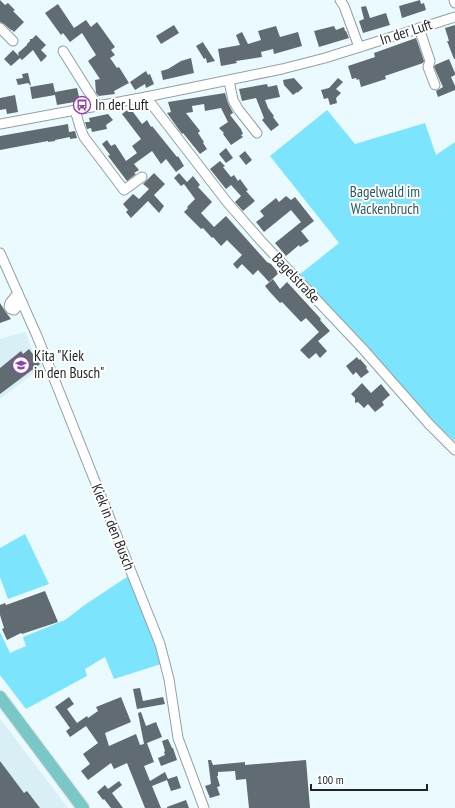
<svg xmlns="http://www.w3.org/2000/svg" width="455" height="808" font-family="'PT Sans Narrow',sans-serif">
	<style>
		.built { fill: #d7eff5 }
		.green { fill: #7ce5fd }
		.building { fill: #616c72 }
		.lines { fill: none; stroke-linecap: round; stroke-linejoin: round }
		.minor-casing { stroke: #92a0a4; stroke-width: 11 }
		.major-casing { stroke: #d7d8d8; stroke-width: 14 }
		.minor { stroke: #fff; stroke-width: 9 }
		.major { stroke: #79c7c7; stroke-width: 12 }
		.labels { text-anchor: middle; stroke-width: 4; stroke-linejoin: round; paint-order: stroke }
		.street-label { font-size: 15px; fill: #1f2426; stroke: #fff }
		.poi-label { font-size: 15px; fill: #1f2426; stroke: #fff; text-anchor: start }
		.park-label { font-size: 15px; fill: #285964; stroke: #fff }
	</style>
	<rect width="100%" height="100%" fill="#ebfafe"/>
	<g class="built">
		<polygon points="25,332 34,355 43,366 0,399 0,339"/>
		<polygon points="0,719 1,720 68,808 0,808"/>
	</g>
	<g class="green">
		<polygon points="327,110 355,144 425,123 436,155 455,142 455,441 441,429 299,275 339,243 270,156"/>
		<polygon points="25,534 49,584 8,599 0,577 0,548"/>
		<polygon points="130,575 164,663 114,679 105,657 85,669 87,676 26,709 0,675 0,632 10,653 26,646 23,637 65,620 86,604"/>
	</g>
	<g class="building">
		<polygon points="0,0 5,5 8,3 15,10 13,11 24,22 14,32 12,30 11,30 4,24 0,22"/>
		<polygon points="420,0 421,4 424,3 426,10 402,18 399,6"/>
		<polygon points="58,4 74,28 86,20 91,27 97,22 115,47 111,50 115,55 110,58 117,68 119,67 129,83 114,91 115,94 99,96 96,93 95,80 100,79 88,61 96,55 82,33 70,42 63,33 61,35 45,13"/>
		<polygon points="366,6 370,18 386,13 390,25 363,33 359,21 364,19 361,7"/>
		<polygon points="174,25 179,33 161,44 156,36"/>
		<polygon points="455,25 455,59 454,59 447,41 449,41 445,28"/>
		<polygon points="276,26 280,37 298,32 302,46 274,54 273,49 261,52 262,57 236,61 237,63 221,66 218,49 240,45 236,35 242,32 248,44 261,40 258,31"/>
		<polygon points="334,26 336,30 344,27 345,31 346,31 349,38 319,47 314,31"/>
		<polygon points="36,35 46,45 41,50 47,56 41,62 33,50 22,60 20,58 11,66 4,59 13,50 19,56 18,53 27,45 27,44 30,41 30,39 32,39"/>
		<polygon points="416,38 424,61 423,63 385,76 386,79 361,87 359,79 357,80 356,78 352,79 348,66 375,57 374,53"/>
		<polygon points="203,42 204,44 215,61 207,63 206,58 204,59 196,46"/>
		<polygon points="191,58 194,73 163,80 161,71 168,69 181,61"/>
		<polygon points="449,59 455,73 455,75 451,77 455,86 455,90 438,97 436,91 443,87 434,67 435,65"/>
		<polygon points="146,71 148,75 150,74 154,84 146,88 145,84 135,90 130,82"/>
		<polygon points="28,73 31,86 28,83 18,85 16,79 23,78 22,74"/>
		<polygon points="294,78 303,88 297,93 297,92 293,95 284,85 283,80"/>
		<polygon points="338,78 343,82 336,89 341,93 336,98 337,103 330,105 328,98 324,99 321,90 329,88"/>
		<polygon points="53,83 55,92 77,88 80,101 57,105 55,95 32,99 30,87"/>
		<polygon points="267,84 268,87 277,85 280,97 265,100 268,108 274,116 273,117 279,125 271,131 262,120 264,118 256,98 242,101 239,89"/>
		<polygon points="225,93 228,103 233,113 230,115 241,129 243,134 241,135 243,137 231,145 223,134 224,133 219,128 228,122 221,108 205,111 204,104 192,106 193,112 186,113 200,131 198,133 204,142 203,143 207,149 200,154 183,133 182,134 167,113 171,112 168,102"/>
		<polygon points="15,95 18,112 7,114 6,109 0,110 0,98"/>
		<polygon points="130,108 142,124 147,120 151,127 152,126 177,157 178,156 184,166 176,172 166,159 161,164 152,151 134,164 139,170 134,173 136,174 127,181 108,156 110,155 102,144 107,140 111,146 115,144 126,161 137,153 132,146 141,139 122,114"/>
		<polygon points="108,114 113,120 106,125 107,129 92,132 91,128 87,129 85,122 90,122 89,118"/>
		<polygon points="68,124 69,132 75,131 77,138 70,139 70,137 55,140 55,141 48,142 48,141 0,150 0,136"/>
		<polygon points="226,148 233,158 226,163 219,154"/>
		<polygon points="245,151 252,160 246,165 239,156"/>
		<polygon points="220,161 225,166 223,167 231,177 234,175 238,181 240,179 248,190 246,191 255,201 243,211 235,202 241,196 231,185 226,189 210,169"/>
		<polygon points="154,173 165,184 154,195 164,206 159,213 148,201 131,218 126,212 128,210 123,204 133,194 139,199 149,189 143,184"/>
		<polygon points="179,173 187,182 193,176 200,185 198,187 212,202 201,213 214,227 226,216 267,262 271,264 276,270 279,273 269,282 258,270 253,275 242,264 237,269 233,264 242,255 227,240 221,246 213,237 212,238 203,228 201,229 184,212 188,208 187,207 195,199 184,184 181,186 174,178"/>
		<polygon points="286,196 291,200 295,197 314,221 301,231 309,241 300,247 299,245 286,256 275,243 301,222 291,210 264,232 256,222 264,216 260,211 276,198 279,202"/>
		<polygon points="273,279 280,289 287,282 321,319 320,320 330,331 318,341 327,351 320,358 316,353 309,359 300,350 319,332 306,318 301,322 282,302 280,303 269,291 265,286"/>
		<polygon points="0,303 5,311 11,319 0,323"/>
		<polygon points="29,349 40,364 0,394 0,368 21,351 23,354"/>
		<polygon points="357,357 359,360 360,359 367,367 366,368 369,372 361,378 356,372 353,375 346,366"/>
		<polygon points="362,383 371,393 381,384 390,395 382,402 384,405 375,412 368,404 364,408 358,402 355,403 355,398 351,394"/>
		<polygon points="45,591 58,622 22,634 21,633 7,640 2,629 4,628 0,615 0,605 5,603 6,605"/>
		<polygon points="140,688 143,701 163,697 165,704 137,709 133,689"/>
		<polygon points="69,697 74,704 67,709 77,723 87,716 88,718 98,711 96,707 121,697 131,722 105,733 109,746 136,734 140,745 144,744 138,713 141,712 146,726 156,722 162,737 147,743 154,762 144,766 150,781 165,772 168,779 177,776 181,788 171,791 167,780 152,786 161,808 145,808 127,763 114,769 111,763 88,780 81,771 90,764 83,754 98,743 86,726 70,737 66,731 70,728 55,707"/>
		<polygon points="168,739 172,748 173,748 177,760 161,766 158,758 165,755 164,752 165,751 162,741"/>
		<polygon points="208,760 211,760 213,765 245,762 245,765 306,760 310,808 249,808 246,779 236,780 235,771 218,772 218,776 217,776 220,786 217,787 220,795 210,798 205,786 211,784"/>
		<polygon points="0,761 24,793 27,791 40,808 0,808"/>
		<polygon points="119,781 122,785 112,793 123,808 111,808 104,799 103,800 97,792 105,785 108,789"/>
		<polygon points="186,800 189,808 167,808 167,807"/>
	</g>
	<g class="lines">
		<g class="minor-casing">
			<g id="minor">
				<polyline points="340,0 344,6 359,47"/>
				<polyline points="454,0 455,3"/>
				<polyline points="0,28 13,41"/>
				<polyline points="419,28 430,61 428,67 435,85"/>
				<polyline points="63,51 95,102 96,106"/>
				<polyline points="229,81 233,100 238,109 257,133"/>
				<polyline points="146,97 227,202 262,242 363,349 429,424 455,450"/>
				<polyline points="75,110 80,127 84,137 124,190 142,177"/>
				<polyline points="0,124 146,97 282,69 325,58 455,17"/>
				<polyline points="0,253 37,336 160,644 169,679 178,738 204,808"/>
				<polyline points="18,293 10,303 9,307 11,309 14,310 22,302"/>
			</g>
		</g>
		<g class="major-casing">
			<polyline id="major" points="0,697 83,808"/>
		</g>
		<use href="#minor" class="minor"/>
		<use href="#major" class="major"/>
	</g>
	<defs>
		<g id="bus-ring" transform="scale(0.9)"><circle r="9.5" fill="#fff" stroke="#913fae" stroke-width="1.5"/><path d="M-5-6H5V4H4V6H2V4H-2V6H-4V4H-5ZM-3.5-4V0h7V-4ZM-3.5 1.2v1.5H-2V1.2ZM2 1.2v1.5H3.5V1.2Z" fill="#913fae"/></g>
		<g id="school-ring" transform="scale(0.9)"><circle r="9.5" fill="#fff" stroke="#913fae" stroke-width="1.5"/><path d="M0-5L7-2L0 1L-7-2ZM-4 1L0 2.5L4 1V4Q0 6-4 4Z" fill="#913fae"/></g>
	</defs>
	<g fill-rule="evenodd">
		<use href="#bus-ring" x="82" y="105"/>
		<use href="#school-ring" x="21" y="365"/>
	</g>
	<g class="labels">
		<g class="street-label">
			<text transform="translate(406 32) rotate(-18)" y="5">In der Luft</text>
			<text transform="translate(296 278) rotate(47)" y="5">Bagelstraße</text>
			<text transform="translate(113 527) rotate(68)" y="5">Kiek in den Busch</text>
		</g>
		<g class="poi-label">
			<text x="95" y="110">In der Luft</text>
			<text x="34" y="361">Kita "Kiek<tspan x="34" dy="17">in den Busch"</tspan></text>
		</g>
		<g class="park-label">
			<text x="385" y="197">Bagelwald im<tspan x="385" dy="17">Wackenbruch</tspan></text>
		</g>
	</g>
	<path d="M311 784v6h116v-6" fill="none" stroke="#1f2426" stroke-width="2"/>
	<text x="317" y="784" font-size="12" fill="#1f2426" stroke="#ffffff" stroke-width="3" paint-order="stroke">100 m</text>
</svg>
